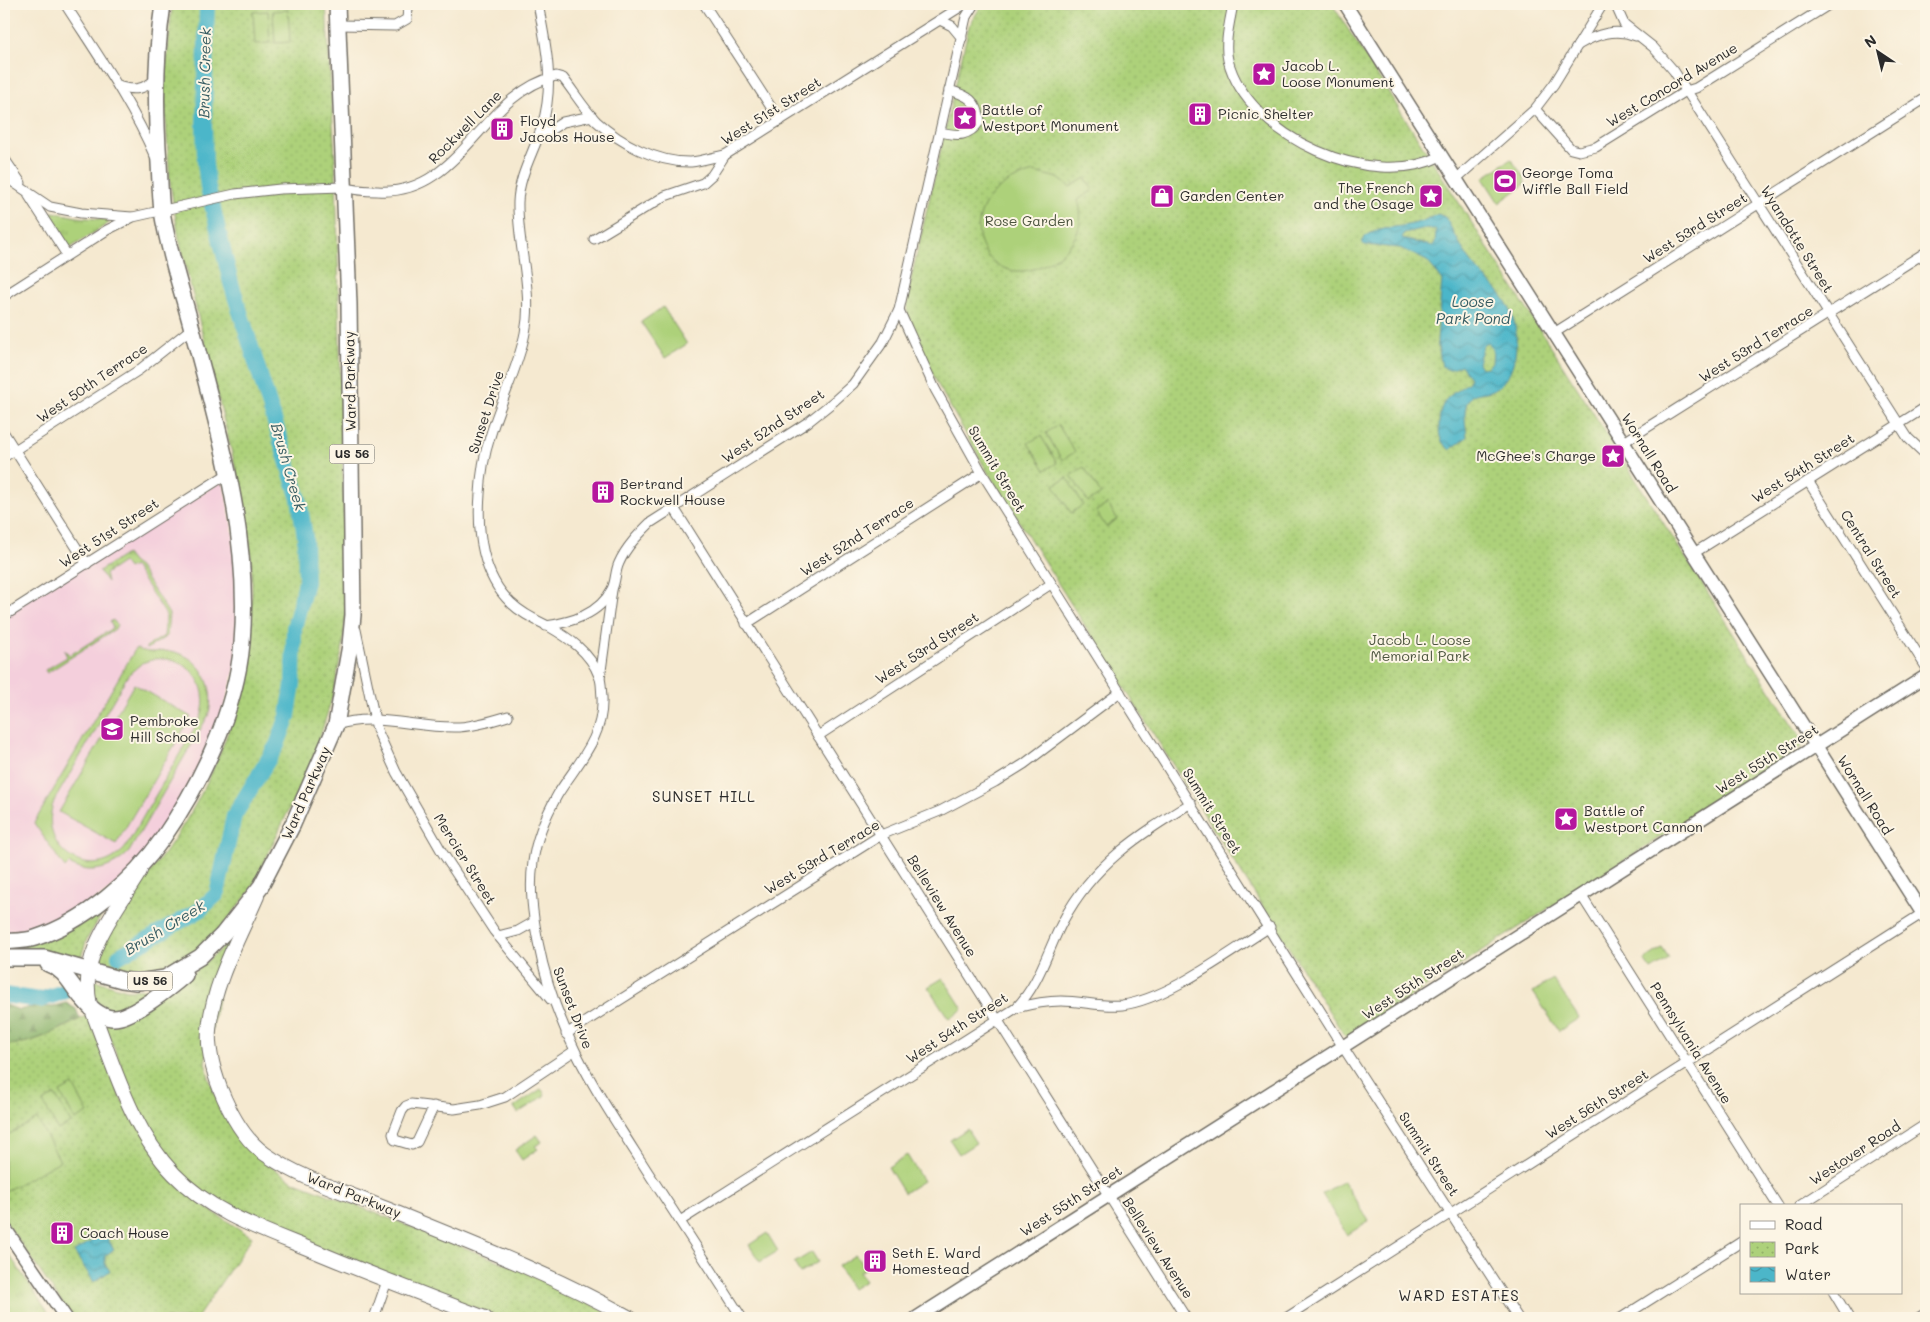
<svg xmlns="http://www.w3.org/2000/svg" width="1930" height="1322" font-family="Mali,sans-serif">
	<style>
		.built { fill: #f4cfdc }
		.grass { fill: url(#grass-tufts); stroke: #6c7e52 }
		.forest { fill: url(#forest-firs); stroke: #5a6f4a }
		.park { fill: url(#park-dots); stroke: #6c7e52 }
		.garden { fill: #add17a; stroke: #6c7e52; fill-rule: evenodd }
		.water { fill: url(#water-waves); stroke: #3c707a; fill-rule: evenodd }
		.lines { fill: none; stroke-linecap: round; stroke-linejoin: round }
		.river { stroke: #4cb6c9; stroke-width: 16 }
		.minor-casing { stroke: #726e65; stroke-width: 11 }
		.secondary-casing { stroke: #726e65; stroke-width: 15 }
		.primary-casing { stroke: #726e65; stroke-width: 16 }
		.trunk-casing { stroke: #726e65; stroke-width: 18 }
		.minor { stroke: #fff; stroke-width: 9 }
		.secondary { stroke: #fff; stroke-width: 12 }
		.primary { stroke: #fff; stroke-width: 14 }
		.trunk { stroke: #fff; stroke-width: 15 }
		.labels { text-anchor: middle; stroke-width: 4; stroke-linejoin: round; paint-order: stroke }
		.shield { fill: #fcf5e5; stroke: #6a6863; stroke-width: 1 }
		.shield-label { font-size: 12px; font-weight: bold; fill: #2b2b2b }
		.poi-label { font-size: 14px; fill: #2b2b2b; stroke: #fcf5e5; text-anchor: start }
		.street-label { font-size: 14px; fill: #2b2b2b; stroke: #fcf5e5 }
		.park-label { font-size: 14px; fill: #4c543f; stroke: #fcf5e5 }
		.water-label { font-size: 15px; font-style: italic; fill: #375c62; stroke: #fcf5e5 }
		.neighbourhood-label { font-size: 15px; letter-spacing: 1px; fill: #2b2b2b; stroke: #fcf5e5 }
	</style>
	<defs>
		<pattern id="grass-tufts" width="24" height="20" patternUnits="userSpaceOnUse" patternTransform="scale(1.25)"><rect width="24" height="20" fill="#add17a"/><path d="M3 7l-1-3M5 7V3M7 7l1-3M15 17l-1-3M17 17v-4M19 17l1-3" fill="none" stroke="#95b46a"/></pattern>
		<pattern id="forest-firs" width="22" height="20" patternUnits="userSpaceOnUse" patternTransform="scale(1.25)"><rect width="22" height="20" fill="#8ab36a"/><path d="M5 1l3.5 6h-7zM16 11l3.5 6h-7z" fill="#719257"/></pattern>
		<pattern id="park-dots" width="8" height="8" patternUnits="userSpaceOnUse" patternTransform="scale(1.25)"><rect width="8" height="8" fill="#add17a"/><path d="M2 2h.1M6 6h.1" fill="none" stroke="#95b46a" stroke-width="1.8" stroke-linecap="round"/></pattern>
		<pattern id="water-waves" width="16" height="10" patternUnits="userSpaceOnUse" patternTransform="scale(1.25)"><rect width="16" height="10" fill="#4cb6c9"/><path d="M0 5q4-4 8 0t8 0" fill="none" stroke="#3f94a3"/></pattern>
	</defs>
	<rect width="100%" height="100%" fill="#fcf5e5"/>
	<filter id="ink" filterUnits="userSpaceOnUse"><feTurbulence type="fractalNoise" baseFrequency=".02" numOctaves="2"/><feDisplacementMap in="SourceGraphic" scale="10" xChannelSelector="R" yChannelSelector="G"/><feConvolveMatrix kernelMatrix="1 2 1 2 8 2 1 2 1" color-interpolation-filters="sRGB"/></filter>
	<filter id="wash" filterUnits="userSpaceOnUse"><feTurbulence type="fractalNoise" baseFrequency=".0096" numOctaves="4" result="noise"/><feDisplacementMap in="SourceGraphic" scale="20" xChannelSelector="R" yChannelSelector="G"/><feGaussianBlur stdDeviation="1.12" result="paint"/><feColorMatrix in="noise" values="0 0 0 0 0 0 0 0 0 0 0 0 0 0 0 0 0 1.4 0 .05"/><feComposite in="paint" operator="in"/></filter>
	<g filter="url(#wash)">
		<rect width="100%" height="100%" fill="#f5e9d0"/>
		<polygon class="built" points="223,481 243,584 242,644 210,756 146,862 67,921 4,942 4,614"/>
		<g class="grass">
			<polygon points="53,212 77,217 108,220 109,223 70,248 50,219 50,214"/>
			<polygon points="126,554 132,562 139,567 169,614 167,636 147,649 146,647 164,636 166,615 134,566 128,569 123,562 105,574 107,582 99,571"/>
			<polygon points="113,620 117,625 115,629 47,673 45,670 67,657 64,650 70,655 113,628 110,622"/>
			<polygon points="4,1247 52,1318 4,1318"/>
		</g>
		<path class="forest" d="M 66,1003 L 76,1009 L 80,1019 C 55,1031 32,1045 4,1045 L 4,1004 L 19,1010 L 36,1006 L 50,1007 Z"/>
		<g class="park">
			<path d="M 172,4 L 326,4 L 336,176 L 346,611 L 343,646 L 333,695 L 314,756 L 251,890 L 208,944 L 174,969 L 137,978 L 97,966 C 108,919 146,880 173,841 C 242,738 266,624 244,502 L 179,239 L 170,183 L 164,91 Z"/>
			<polygon points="982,4 1332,4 1802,740 1802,747 1347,1037 1344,1035 987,471 938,385 910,327 907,311 908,292 969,26"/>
			<polygon points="107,906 87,939 80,960 40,949 10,950 10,948"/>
			<polygon points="227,944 229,945 205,1062 209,1078 222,1112 240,1139 264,1162 293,1181 517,1268 619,1318 501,1318 265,1227 207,1195 180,1172 160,1147 144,1122 103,1021 186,979"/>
			<path d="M 94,980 L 127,990 L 154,989 L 158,991 L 113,1015 C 95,1003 94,1002 94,980 Z"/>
			<path d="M 88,1015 L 121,1099 L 202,1205 L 252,1237 L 197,1318 L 72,1318 L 4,1219 L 4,1045 C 34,1045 61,1029 88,1015 Z"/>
		</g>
		<g class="garden">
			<polygon points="288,10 290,42 275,43 273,11"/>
			<polygon points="268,11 270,43 255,44 253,12"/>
			<polygon points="1511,159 1524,177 1525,184 1499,203 1483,178"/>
			<path d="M 1034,172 L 1058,178 L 1070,187 L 1085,178 L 1093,190 L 1078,200 C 1084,220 1079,237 1064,251 C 988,318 932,198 1034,172 Z"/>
			<polygon points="663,307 687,344 665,358 641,322"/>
			<polygon points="1058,425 1075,452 1062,460 1046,433"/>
			<polygon points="1041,436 1057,463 1045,470 1028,443"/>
			<polygon points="1084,467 1101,494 1088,502 1071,475"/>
			<polygon points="1067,478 1083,505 1071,513 1054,485"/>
			<polygon points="1108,504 1117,519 1106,527 1096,511"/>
			<path d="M 136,648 C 151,656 158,649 174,652 C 203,658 217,690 208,716 L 129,852 C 113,869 90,876 69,864 L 65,868 L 34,823 ZM 154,659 C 188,655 212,685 201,717 L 125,848 C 91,886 36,849 54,801 L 128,675 L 142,663 Z"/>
			<polygon points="134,684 191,717 116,844 59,812"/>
			<polygon points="1662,948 1669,959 1651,970 1644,960"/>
			<polygon points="943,978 963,1009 949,1019 928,987"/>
			<polygon points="1553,979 1579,1018 1559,1031 1533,992"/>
			<polygon points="73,1085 88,1113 75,1120 60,1092"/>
			<polygon points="541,1089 545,1094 543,1097 518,1113 514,1107"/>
			<polygon points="55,1095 71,1123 58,1130 43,1102"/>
			<polygon points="37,1119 60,1161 4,1192 4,1137"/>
			<polygon points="967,1129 976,1143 959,1154 950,1140"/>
			<polygon points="537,1135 542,1142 535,1146 538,1149 522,1160 515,1150"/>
			<polygon points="907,1155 923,1181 904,1193 888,1167"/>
			<polygon points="1343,1181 1369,1221 1347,1235 1322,1194"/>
			<polygon points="767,1233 778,1251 760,1262 749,1245"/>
			<polygon points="812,1252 818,1262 800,1273 794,1263"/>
			<polygon points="855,1255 867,1267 859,1272 865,1281 852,1289 838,1266"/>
		</g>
		<g class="water">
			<path d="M 1438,214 L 1445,217 C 1455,234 1464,254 1477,269 C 1491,285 1505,294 1512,314 C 1520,337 1518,377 1493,390 C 1485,394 1474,391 1469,399 C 1462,410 1466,425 1467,437 L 1450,450 C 1440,442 1439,437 1439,424 C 1440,398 1450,396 1469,382 L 1470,378 L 1461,365 L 1449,370 L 1442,367 L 1437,341 L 1442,279 L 1427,261 L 1400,248 L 1364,245 L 1361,242 C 1370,226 1401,228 1416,223 C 1424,221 1431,217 1438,214 ZM 1422,229 L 1436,230 L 1435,243 L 1432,246 L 1402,239 L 1404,233 ZM 1488,343 L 1493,349 L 1492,362 L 1488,367 L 1481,368 L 1478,363 L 1483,345 Z"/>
			<polygon points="104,1233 114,1249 105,1256 105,1264 110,1271 94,1282 74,1252"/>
		</g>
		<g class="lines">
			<g class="river">
				<polyline points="119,956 200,910 217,894 234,816 277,745 288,716 293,684 294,628 306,582 305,537 299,499 231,283 208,188 205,163 204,123 207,4"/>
				<polyline points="4,995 40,1000 66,991"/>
			</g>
		</g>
	</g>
	<g filter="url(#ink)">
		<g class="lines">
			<g class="minor-casing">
				<g id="minor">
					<path d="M 65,4 C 97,54 132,103 155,157"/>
					<path d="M 538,4 C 546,45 555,84 542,126 C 534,152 519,175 518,202 C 517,246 534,289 525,333 C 518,369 500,402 490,437 C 484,455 481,475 480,494 C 477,531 482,576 511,603 C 521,613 535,620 548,626 C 569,638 590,652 599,676 C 602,682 601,690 602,697 C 604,738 578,762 558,794 C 546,815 536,838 533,862 C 529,889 533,916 538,942 C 556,1036 601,1098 651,1177 C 682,1224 712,1271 742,1318"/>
					<polyline points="704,4 780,121"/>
					<path d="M 1233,4 C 1230,21 1224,43 1228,60 C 1248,137 1372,192 1441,156"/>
					<polyline points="1615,4 1624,24 1653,47 1674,71 1899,424 1908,438 1926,455"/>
					<polyline points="940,20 952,26 962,38"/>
					<polyline points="339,25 395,26 407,19 408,8 405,4"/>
					<path d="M 1578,45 C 1597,34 1615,28 1636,36"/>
					<path d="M 118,86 C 134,91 143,90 156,79"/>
					<polyline points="1535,109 1571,149 1579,151 1596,147 1686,91 1696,88 1830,4"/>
					<path d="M 940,132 C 958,136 969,137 980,121 C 978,101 967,95 949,90"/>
					<polyline points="538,138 563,122 592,116"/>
					<polyline points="4,158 21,183"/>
					<polyline points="4,176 50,207 81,213 132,217"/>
					<polyline points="1456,179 1535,109 1554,84 1603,4"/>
					<polyline points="29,196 67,255"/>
					<polyline points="594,239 665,196 703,183 712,175 725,155 965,4"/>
					<path d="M 4,296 L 107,230 L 133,217 L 235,194 L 280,189 L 343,187 C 354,190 365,191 377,191 C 461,197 480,95 556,76 L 563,78 C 574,92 584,109 596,121 C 620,143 657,163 691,162 C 702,161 714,157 725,155"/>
					<polyline points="899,310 935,389 982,473 1343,1047 1518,1318"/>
					<polyline points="1554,333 1926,98"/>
					<polyline points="4,433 87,564"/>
					<polyline points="1624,442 1926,252"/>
					<polyline points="4,457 139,370 192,328"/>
					<polyline points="1808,481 1926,667"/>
					<polyline points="674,508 1186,1318"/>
					<polyline points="1694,553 1926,407"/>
					<polyline points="4,616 229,473"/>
					<polyline points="746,624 982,473"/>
					<path d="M 546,626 C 571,622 599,615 612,589 C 616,581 615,571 619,563 C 626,547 638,535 650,523 L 808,422 L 833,402 L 853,384 L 883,342 L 899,310 L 966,17 L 974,4"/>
					<polyline points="356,630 377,730 396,772 442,852 494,931 551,1000"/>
					<polyline points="600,678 612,590"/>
					<path d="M 336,725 C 377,712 417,729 459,727 C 476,726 492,721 508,716"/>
					<polyline points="818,736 1051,584"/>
					<polyline points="1581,895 1778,1206"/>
					<polyline points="498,936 518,931 534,922"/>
					<path d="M 1016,1008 C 1031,1004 1045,1001 1061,1001 C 1082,1001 1101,1007 1122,1005 C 1169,999 1229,952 1270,927"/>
					<polyline points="566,1034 881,835 940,811 995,782 1024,764 1120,692"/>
					<polyline points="434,1106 417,1142 412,1145 395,1140 393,1134 402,1111 406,1106 411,1104 454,1109 480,1105 505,1097 574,1051"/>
					<polyline points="1799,1206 1926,1124"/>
					<path d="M 680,1221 L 1016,1008 C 1040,983 1047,951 1063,921 C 1093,864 1138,836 1191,803"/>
					<polyline points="1834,1293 1849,1318"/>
					<polyline points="374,1318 387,1281"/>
					<polyline points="1286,1318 1923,913"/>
					<polyline points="1621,1318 1741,1242"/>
					<polyline points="1918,1318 1926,1313"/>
				</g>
			</g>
			<g class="secondary-casing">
				<g id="secondary">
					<polyline points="1345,4 1926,919"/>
					<polyline points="4,1227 66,1318"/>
					<polyline points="916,1318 1926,676"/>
				</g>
			</g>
			<g class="primary-casing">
				<g id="primary">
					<path d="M 140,871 C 115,913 78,954 90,1005 C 113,1063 130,1128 174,1174 C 211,1213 263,1230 312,1250 C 369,1274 427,1296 485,1318"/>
					<path d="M 257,896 C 239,938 213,983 209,1030 C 206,1068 234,1133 265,1154 C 301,1179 348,1193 389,1210 C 470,1243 553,1275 630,1318"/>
				</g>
			</g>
			<g class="trunk-casing">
				<g id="trunk">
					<path d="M 4,942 C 14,941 26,941 35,938 C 84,922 134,880 163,838 C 201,783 236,711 242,643 C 251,536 219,431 192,329 C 182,290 168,251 162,211 C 160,195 160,179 159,163 C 155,109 155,57 163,4"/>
					<polyline points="4,958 44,958 122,980 137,982 165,978 200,957 223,934 261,886 293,824 336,725 350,645 353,615 349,304 337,4"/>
					<path d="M 48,964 C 66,970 71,986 83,999 C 89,1007 101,1017 112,1018 C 130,1020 171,987 185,975"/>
				</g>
			</g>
			<use href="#minor" class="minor"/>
			<use href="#secondary" class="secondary"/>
			<use href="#primary" class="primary"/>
			<use href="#trunk" class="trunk"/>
		</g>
	</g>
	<defs>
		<g id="sight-square" transform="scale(1.25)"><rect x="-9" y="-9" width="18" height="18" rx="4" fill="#b5179e" stroke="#fcf5e5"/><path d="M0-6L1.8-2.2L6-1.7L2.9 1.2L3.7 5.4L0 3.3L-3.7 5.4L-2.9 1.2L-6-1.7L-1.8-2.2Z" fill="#fff"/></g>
		<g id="building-square" transform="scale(1.25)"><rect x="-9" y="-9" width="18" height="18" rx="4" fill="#b5179e" stroke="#fcf5e5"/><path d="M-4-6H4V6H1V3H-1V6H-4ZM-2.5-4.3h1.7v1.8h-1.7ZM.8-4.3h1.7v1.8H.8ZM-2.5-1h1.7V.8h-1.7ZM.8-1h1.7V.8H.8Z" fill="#fff"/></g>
		<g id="stadium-square" transform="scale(1.25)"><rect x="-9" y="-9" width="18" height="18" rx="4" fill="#b5179e" stroke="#fcf5e5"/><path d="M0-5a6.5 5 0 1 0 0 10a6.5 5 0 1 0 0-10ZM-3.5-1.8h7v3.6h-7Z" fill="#fff"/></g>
		<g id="shop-square" transform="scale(1.25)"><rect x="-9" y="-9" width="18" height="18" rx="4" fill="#b5179e" stroke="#fcf5e5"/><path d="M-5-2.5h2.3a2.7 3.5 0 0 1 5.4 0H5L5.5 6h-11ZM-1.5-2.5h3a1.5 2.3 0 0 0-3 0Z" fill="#fff"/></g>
		<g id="school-square" transform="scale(1.25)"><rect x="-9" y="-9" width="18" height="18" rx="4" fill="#b5179e" stroke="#fcf5e5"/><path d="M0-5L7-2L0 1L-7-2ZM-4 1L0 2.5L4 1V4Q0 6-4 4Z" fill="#fff"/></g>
	</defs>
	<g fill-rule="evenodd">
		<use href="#sight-square" x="1264" y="74"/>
		<use href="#building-square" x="1200" y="114"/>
		<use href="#sight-square" x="965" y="118"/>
		<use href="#building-square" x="502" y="129"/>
		<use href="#stadium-square" x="1505" y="181"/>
		<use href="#shop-square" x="1162" y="196"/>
		<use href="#sight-square" x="1431" y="196"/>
		<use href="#sight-square" x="1613" y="456"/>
		<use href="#building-square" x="603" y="492"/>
		<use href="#school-square" x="112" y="729"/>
		<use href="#sight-square" x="1566" y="819"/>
		<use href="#building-square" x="62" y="1233"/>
		<use href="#building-square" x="875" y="1261"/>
	</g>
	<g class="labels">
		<g class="shield">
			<rect x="329.5" y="444.5" width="45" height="19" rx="4"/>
			<rect x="127.5" y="971.5" width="45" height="19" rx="4"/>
		</g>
		<g class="shield-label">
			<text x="352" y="458">US 56</text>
			<text x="150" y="985">US 56</text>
		</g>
		<g class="poi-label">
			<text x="1282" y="71">Jacob L.<tspan x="1282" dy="16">Loose Monument</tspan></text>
			<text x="982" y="115">Battle of<tspan x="982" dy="16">Westport Monument</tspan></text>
			<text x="1218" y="119">Picnic Shelter</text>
			<text x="520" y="126">Floyd<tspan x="520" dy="16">Jacobs House</tspan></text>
			<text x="1522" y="178">George Toma<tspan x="1522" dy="16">Wiffle Ball Field</tspan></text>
			<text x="1414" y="193" text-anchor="end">The French<tspan x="1414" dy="16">and the Osage</tspan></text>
			<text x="1180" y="201">Garden Center</text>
			<text x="1596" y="461" text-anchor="end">McGhee's Charge</text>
			<text x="620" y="489">Bertrand<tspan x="620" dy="16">Rockwell House</tspan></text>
			<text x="130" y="726">Pembroke<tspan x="130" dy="16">Hill School</tspan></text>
			<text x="1584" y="816">Battle of<tspan x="1584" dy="16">Westport Cannon</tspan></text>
			<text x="80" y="1238">Coach House</text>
			<text x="892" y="1258">Seth E. Ward<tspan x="892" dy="16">Homestead</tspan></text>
		</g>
		<g class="street-label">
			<text transform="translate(1672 85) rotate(-31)" y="5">West Concord Avenue</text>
			<text transform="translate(771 111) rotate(-32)" y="5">West 51st Street</text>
			<text transform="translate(465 127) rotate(-45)" y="5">Rockwell Lane</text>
			<text transform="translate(1695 228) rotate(-32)" y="5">West 53rd Street</text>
			<text transform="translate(1797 239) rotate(58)" y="5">Wyandotte Street</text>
			<text transform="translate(1756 344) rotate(-32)" y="5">West 53rd Terrace</text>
			<text transform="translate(350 381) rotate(-91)" y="5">Ward Parkway</text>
			<text transform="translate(92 383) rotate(-34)" y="5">West 50th Terrace</text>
			<text transform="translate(486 412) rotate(-72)" y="5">Sunset Drive</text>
			<text transform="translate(773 426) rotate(-34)" y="5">West 52nd Street</text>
			<text transform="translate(1649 453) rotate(58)" y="5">Wornall Road</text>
			<text transform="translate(1803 468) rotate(-32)" y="5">West 54th Street</text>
			<text transform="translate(997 469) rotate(59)" y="5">Summit Street</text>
			<text transform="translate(109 533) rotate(-33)" y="5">West 51st Street</text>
			<text transform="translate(857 537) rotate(-33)" y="5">West 52nd Terrace</text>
			<text transform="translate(1871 554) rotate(58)" y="5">Central Street</text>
			<text transform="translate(927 648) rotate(-33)" y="5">West 53rd Street</text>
			<text transform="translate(1767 759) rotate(-32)" y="5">West 55th Street</text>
			<text transform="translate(306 793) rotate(-66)" y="5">Ward Parkway</text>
			<text transform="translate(1865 795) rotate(58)" y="5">Wornall Road</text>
			<text transform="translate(1212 811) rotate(58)" y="5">Summit Street</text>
			<text transform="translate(822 857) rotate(-31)" y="5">West 53rd Terrace</text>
			<text transform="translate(465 859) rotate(58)" y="5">Mercier Street</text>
			<text transform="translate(942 906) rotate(58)" y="5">Belleview Avenue</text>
			<text transform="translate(1413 984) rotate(-33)" y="5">West 55th Street</text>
			<text transform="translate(573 1008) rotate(69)" y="5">Sunset Drive</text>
			<text transform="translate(957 1028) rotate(-33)" y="5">West 54th Street</text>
			<text transform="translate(1691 1043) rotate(58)" y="5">Pennsylvania Avenue</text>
			<text transform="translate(1597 1104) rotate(-32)" y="5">West 56th Street</text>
			<text transform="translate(1855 1153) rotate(-33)" y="5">Westover Road</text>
			<text transform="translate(1429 1154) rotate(57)" y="5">Summit Street</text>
			<text transform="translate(354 1195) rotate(22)" y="5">Ward Parkway</text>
			<text transform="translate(1071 1201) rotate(-33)" y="5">West 55th Street</text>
			<text transform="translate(1158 1248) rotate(57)" y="5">Belleview Avenue</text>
		</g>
		<g class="park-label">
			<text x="1029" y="226">Rose Garden</text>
			<text x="1420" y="645">Jacob L. Loose<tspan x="1420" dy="16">Memorial Park</tspan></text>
		</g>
		<g class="water-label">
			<text transform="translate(205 73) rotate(-89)" y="5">Brush Creek</text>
			<text x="1473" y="307">Loose<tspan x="1473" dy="17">Park Pond</tspan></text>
			<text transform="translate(288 467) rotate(74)" y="5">Brush Creek</text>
			<text transform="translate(165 928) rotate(-31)" y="5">Brush Creek</text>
		</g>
		<g class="neighbourhood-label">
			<text x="704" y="802">SUNSET HILL</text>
			<text x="1459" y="1301">WARD ESTATES</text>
		</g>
	</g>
	<rect width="1930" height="1322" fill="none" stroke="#fcf5e5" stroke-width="20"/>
	<rect x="1740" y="1204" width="162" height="90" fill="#fcf5e5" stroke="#a8a49b"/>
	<rect x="1750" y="1221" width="25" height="8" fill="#ffffff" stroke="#a8a49b"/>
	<text x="1785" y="1230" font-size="15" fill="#2b2b2b">Road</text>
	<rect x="1750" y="1242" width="25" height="15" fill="url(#park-dots)" stroke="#a8a49b"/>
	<text x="1785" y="1254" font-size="15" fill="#2b2b2b">Park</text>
	<rect x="1750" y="1267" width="25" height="15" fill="url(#water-waves)" stroke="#a8a49b"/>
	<text x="1785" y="1280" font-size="15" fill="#2b2b2b">Water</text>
	<g transform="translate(1878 52) rotate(325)" stroke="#fcf5e5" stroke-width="4" paint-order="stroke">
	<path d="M0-4L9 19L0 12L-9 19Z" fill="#2b2b2b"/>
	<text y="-8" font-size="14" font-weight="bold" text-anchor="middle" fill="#2b2b2b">N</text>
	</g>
</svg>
